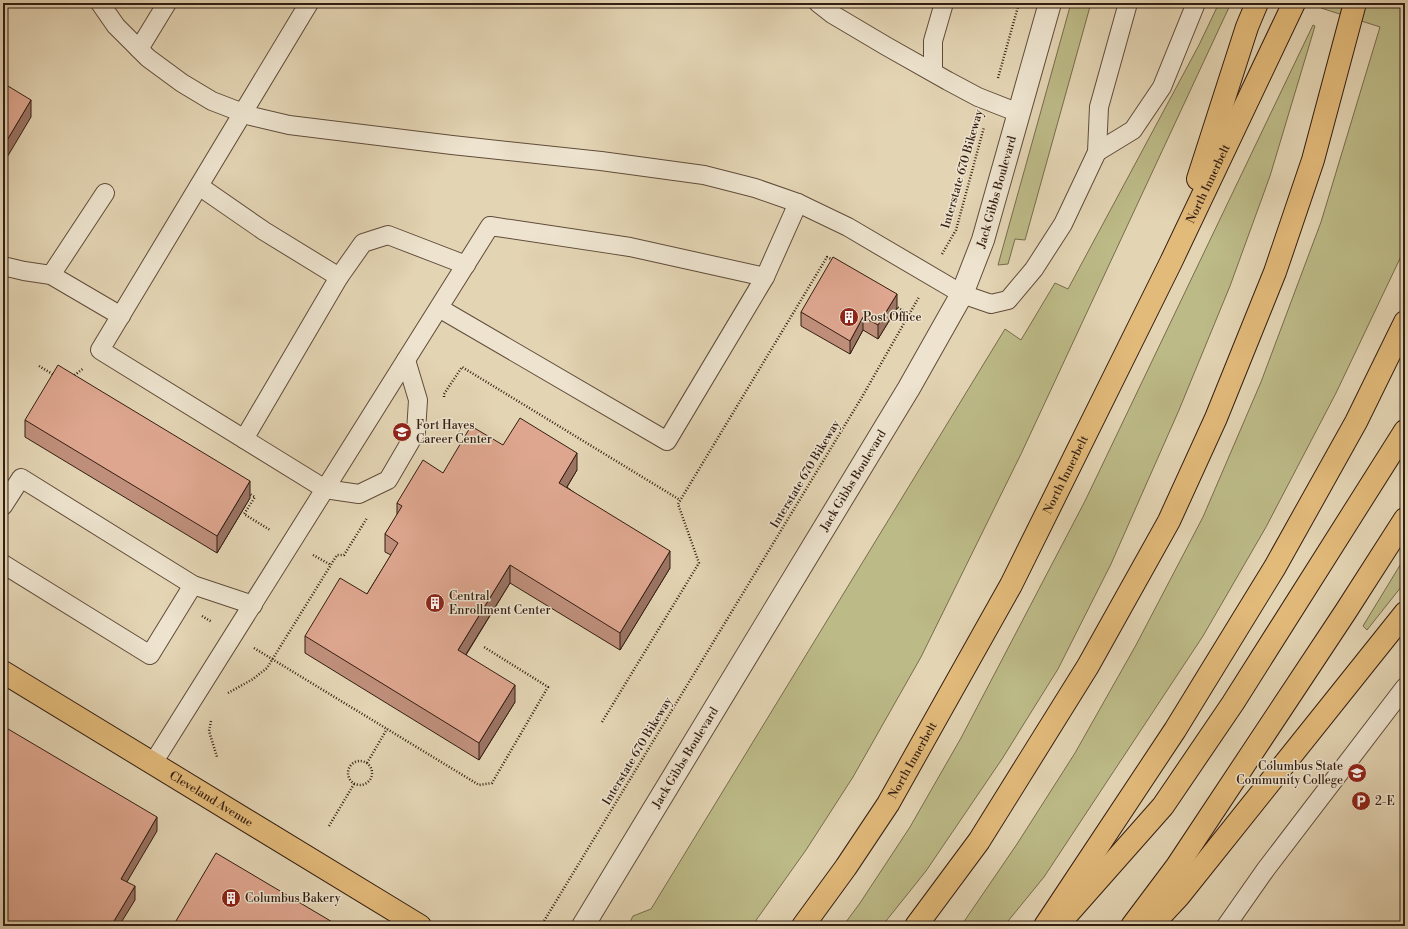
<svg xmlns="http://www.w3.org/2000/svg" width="1408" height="929" font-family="'Libre Bodoni',serif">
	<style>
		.green { fill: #bcba87; stroke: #786c4c }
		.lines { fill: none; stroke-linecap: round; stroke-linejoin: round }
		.service-casing { stroke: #604c3a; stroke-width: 20 }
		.tertiary-casing { stroke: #604c3a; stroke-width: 24 }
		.primary-casing { stroke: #341e12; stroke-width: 24 }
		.motorway-casing { stroke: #341e12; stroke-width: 24 }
		.path { stroke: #341e12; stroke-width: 2.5; stroke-dasharray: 1 2; stroke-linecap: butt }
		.service { stroke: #ede3ce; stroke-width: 18 }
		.tertiary { stroke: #ede3ce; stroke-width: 22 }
		.primary { stroke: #e2ba7a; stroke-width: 22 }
		.motorway { stroke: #e2ba7a; stroke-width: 22 }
		.wall { fill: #bf8f7b; stroke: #341e12 }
		.shaded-wall { fill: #9b7464; stroke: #341e12 }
		.building { fill: #dea68f; stroke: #341e12 }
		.labels { text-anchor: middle; stroke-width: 3; stroke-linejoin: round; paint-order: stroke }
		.street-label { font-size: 12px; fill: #341e12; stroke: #ede3ce }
		.poi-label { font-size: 12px; fill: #341e12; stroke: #ede3ce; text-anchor: start }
	</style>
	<rect width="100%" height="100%" fill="#e3d4b3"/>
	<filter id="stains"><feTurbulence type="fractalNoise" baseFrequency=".005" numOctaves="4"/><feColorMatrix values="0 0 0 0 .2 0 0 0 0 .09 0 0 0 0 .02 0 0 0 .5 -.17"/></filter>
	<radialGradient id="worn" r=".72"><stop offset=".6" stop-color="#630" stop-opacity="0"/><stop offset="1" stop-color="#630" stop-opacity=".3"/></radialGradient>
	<g class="green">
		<polygon points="1071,3 1091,3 1025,240 1015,239 1008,264 998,265"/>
		<polygon points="1219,3 1231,3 1021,454 921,657 853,777 806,850 752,926 628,926 633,916 651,909 1005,329 1021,340 1055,283 1068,289 1199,45"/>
		<polygon points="1323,3 1405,3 1405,248 1336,393 1266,527 1203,636 1044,877 1004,926 961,926 1017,844 1075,753 1136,645 1203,517 1261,382 1321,222 1380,27 1321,8"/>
		<polygon points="1313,25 1315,26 1270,176 1230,286 1179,410 1111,564 1058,669 1002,759 926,871 882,926 843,926 860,903 910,827 961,738 1085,501"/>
		<polygon points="1405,557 1405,582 1367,630 1363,626"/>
	</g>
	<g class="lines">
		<g class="service-casing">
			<g id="service">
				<polyline points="100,3 116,26 148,58 182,83 212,101 251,116 289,125 452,145 601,161 704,175 755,188 798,203 848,227 962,294 991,304 1008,300 1034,269 1063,224 1097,152 1099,107 1128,3"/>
				<polyline points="309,3 100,350 325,489 359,494 388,480 416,432 418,400 406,360"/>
				<polyline points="818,3 832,14 886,46 948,81 978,97 1019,113"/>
				<polyline points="139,49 167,3"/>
				<polyline points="933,72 933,41 944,3"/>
				<polyline points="1097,152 1133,130 1162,87 1196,3"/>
				<polyline points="199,186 264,231 339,277 363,243 388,235 466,265"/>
				<polyline points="3,266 24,271 51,275 121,316"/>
				<polyline points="51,275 105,193"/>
				<polyline points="765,277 798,203"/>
				<polyline points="244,439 339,277"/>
				<polyline points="3,506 21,478 193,585 253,605"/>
				<polyline points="3,564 150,655 193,585"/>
				<path d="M 153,763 C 266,585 377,405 490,226 L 630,247 L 765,277 L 667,441 L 439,308"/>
				<polyline points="1226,926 1266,869 1405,687"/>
			</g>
		</g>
		<g class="tertiary-casing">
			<g id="tertiary">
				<path id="s1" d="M 583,926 L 909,388 L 962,294 L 983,240 L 1050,3"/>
			</g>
		</g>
		<g class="primary-casing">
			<g id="primary">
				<path id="s2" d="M 3,672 L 420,926"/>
			</g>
		</g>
		<g class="motorway-casing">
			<g id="motorway">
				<polyline points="1198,179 1247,27 1257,3"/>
				<polyline points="1064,918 1163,806 1233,703 1405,431"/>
				<path id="s3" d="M 803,926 L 846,867 L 888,804 L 1011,585 L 1171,262 L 1294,3"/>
				<polyline points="916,926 979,841 1088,666 1169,521 1216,418 1275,272 1313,160 1355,3"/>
				<polyline points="1045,926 1175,730 1275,567 1356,422 1405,322"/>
				<polyline points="1132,926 1177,866 1346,611 1405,519"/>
				<polyline points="1151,926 1179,896 1405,613"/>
			</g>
		</g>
		<g class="path">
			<polyline points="998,78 1019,3"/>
			<polyline points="942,254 956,230 984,127"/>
			<polyline points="895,306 910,315"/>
			<polyline points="39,366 54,375"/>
			<polyline points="72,377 84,368"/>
			<polyline points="444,397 444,394 462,367 680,500"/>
			<polyline points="248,493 255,497 244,514 270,530"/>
			<polyline points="313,555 331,565"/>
			<polyline points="202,616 212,622"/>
			<polyline points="254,648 479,785 492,783 548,687 484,647"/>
			<polyline points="228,693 253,679 267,668 337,555 344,555 367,518"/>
			<polyline points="211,721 209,731 217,757"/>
			<polyline points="602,722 699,563 678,504 827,257 833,260"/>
			<circle cx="360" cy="773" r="12"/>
			<polyline points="367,763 387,729"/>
			<polyline points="329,826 354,784"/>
			<polyline points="541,926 862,397 919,297"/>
		</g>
		<use href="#service" class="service"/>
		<use href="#tertiary" class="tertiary"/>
		<use href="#primary" class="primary"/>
		<use href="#motorway" class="motorway"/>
	</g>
	<g class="wall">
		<polygon points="897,308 878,339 863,330 850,354 801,326 801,312"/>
		<polygon points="25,420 250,498 217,553 25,437"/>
		<polygon points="577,470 567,487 670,568 620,650 510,583 466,655 515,702 479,760 305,653 305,636 367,594 391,555 385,552 385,534 397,516 397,503 443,473"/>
	</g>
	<g class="shaded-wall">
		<polygon points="31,100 31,117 3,164 3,147"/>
		<polygon points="897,294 897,308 878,339 878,325"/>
		<polygon points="863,317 863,330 850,354 850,341"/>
		<polygon points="577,453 577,470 559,500 559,483"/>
		<polygon points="250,481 250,498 217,553 217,536"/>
		<polygon points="670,551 670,568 620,650 620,633"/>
		<polygon points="510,565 510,583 458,667 458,650"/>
		<polygon points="515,685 515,702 479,760 479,743"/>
		<polygon points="157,817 157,831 121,892 121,879"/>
		<polygon points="135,886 135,900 119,926 111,926"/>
	</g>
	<g class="building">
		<polygon points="3,83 31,100 3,147"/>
		<polygon points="833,257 897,294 878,325 863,317 850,341 801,312"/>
		<polygon points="58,365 250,481 217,536 25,420"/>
		<polygon points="520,418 577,453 559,483 670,551 620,633 510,565 458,650 515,685 479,743 305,636 340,578 367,594 398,543 385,534 402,506 397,503 423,460 443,473 471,426 503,445"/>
		<polygon points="3,726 157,817 121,879 135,886 111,926 3,926"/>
		<polygon points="216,853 339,926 173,926"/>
	</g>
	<defs>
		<g id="building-disc" transform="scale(1)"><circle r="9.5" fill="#8f2418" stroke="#ede3ce"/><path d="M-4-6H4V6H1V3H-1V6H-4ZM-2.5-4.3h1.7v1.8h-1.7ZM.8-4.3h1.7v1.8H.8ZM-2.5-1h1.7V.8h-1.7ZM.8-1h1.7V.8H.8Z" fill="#fff"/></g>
		<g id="school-disc" transform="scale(1)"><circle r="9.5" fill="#8f2418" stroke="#ede3ce"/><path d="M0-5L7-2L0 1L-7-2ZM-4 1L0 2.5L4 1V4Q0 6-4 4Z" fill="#fff"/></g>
		<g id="university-disc" transform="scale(1)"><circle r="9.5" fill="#8f2418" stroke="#ede3ce"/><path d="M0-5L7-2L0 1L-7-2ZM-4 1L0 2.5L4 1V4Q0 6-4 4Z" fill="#fff"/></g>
		<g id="parking-disc" transform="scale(1)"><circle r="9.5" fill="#8f2418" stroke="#ede3ce"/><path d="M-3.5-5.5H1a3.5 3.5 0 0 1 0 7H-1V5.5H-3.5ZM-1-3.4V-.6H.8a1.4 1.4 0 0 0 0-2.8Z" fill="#fff"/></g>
	</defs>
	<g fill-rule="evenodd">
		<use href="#building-disc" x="849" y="317"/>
		<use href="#school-disc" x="402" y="432"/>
		<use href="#building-disc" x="435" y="603"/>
		<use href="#university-disc" x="1357" y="773"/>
		<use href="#parking-disc" x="1361" y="801"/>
		<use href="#building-disc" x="231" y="898"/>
	</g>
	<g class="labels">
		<g class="street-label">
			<text transform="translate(962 169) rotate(-74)" y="4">Interstate 670 Bikeway</text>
			<text dy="4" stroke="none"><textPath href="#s3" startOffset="847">North Innerbelt</textPath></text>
			<text dy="4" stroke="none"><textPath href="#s1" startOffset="845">Jack Gibbs Boulevard</textPath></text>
			<text transform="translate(805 474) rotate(-59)" y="4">Interstate 670 Bikeway</text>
			<text dy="4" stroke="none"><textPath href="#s3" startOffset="523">North Innerbelt</textPath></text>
			<text dy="4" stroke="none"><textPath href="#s1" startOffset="521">Jack Gibbs Boulevard</textPath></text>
			<text transform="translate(637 751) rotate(-59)" y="4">Interstate 670 Bikeway</text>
			<text dy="4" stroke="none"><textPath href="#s1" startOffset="197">Jack Gibbs Boulevard</textPath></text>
			<text dy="4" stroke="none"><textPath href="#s3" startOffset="199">North Innerbelt</textPath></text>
			<text dy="4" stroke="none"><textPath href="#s2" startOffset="244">Cleveland Avenue</textPath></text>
		</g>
		<g class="poi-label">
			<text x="863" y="321">Post Office</text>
			<text x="416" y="429">Fort Hayes<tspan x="416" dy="14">Career Center</tspan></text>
			<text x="449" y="600">Central<tspan x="449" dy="14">Enrollment Center</tspan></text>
			<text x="1343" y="770" text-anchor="end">Columbus State<tspan x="1343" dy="14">Community College</tspan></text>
			<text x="1375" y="805">2-E</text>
			<text x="245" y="902">Columbus Bakery</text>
		</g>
	</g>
	<rect width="1408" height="929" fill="none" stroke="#e3d4b3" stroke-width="16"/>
	<rect x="4" y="4" width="1400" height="921" fill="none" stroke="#341e12" stroke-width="2"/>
	<rect x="8" y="8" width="1392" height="913" fill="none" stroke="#341e12"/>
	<rect width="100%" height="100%" filter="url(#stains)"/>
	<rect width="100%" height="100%" fill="url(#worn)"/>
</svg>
